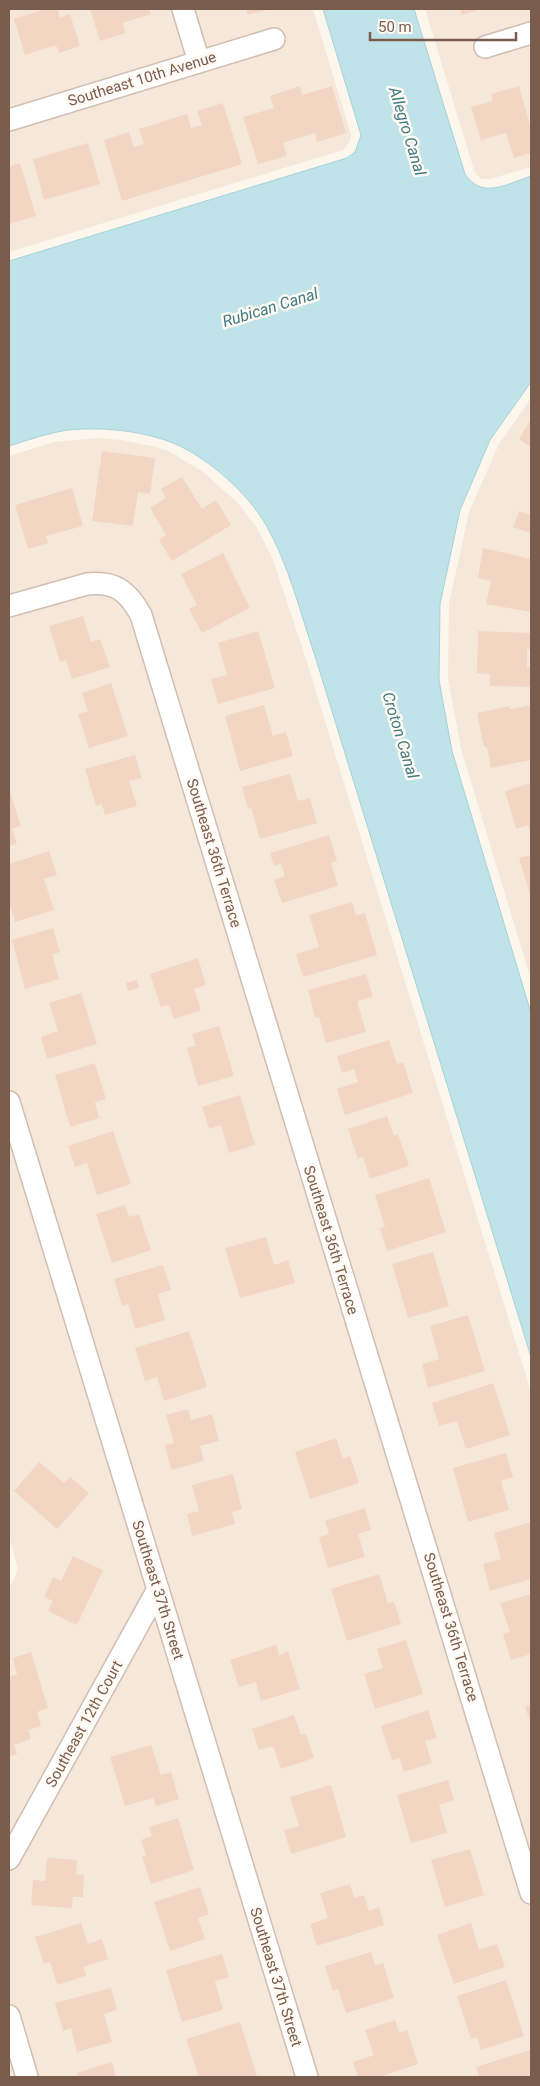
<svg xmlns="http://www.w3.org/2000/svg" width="540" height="2086" font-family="Roboto,sans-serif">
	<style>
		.residential { fill: #f5e8da }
		.water { fill: #bfe3e8; stroke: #a5d3da }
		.building { fill: #f3d5c3 }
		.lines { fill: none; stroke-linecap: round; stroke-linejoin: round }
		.minor-casing { stroke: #d1beb0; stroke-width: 24 }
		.minor { stroke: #fff; stroke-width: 21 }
		.labels { text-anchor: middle; stroke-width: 5; stroke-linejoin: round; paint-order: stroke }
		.street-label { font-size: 15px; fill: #7a5c4d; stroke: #fffaf3 }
		.water-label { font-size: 16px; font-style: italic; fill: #437c86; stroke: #fffaf3 }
	</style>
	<rect width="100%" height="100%" fill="#fdf6ec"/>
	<g class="residential">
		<polygon points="9,9 313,9 351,135 350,141 343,150 9,252"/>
		<polygon points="425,9 531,9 531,167 490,179 481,179 478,176 474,170"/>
		<polygon points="531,398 531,980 461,749 448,679 449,604 469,512 499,444"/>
		<polygon points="98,438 121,440 157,447 170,452 202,471 238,503 257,528 272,557 306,659 531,1392 531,2077 9,2077 9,1589 17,1572 17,1566 9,1536 9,456 54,442"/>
	</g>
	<path class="water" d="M 323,9 L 414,9 L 465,174 C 482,200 507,184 531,176 L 531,382 L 490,440 L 460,510 L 440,604 L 439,680 L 452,751 L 531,1013 L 531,1357 L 315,656 C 300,612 289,565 266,525 C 247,492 207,457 173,443 C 146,432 112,428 83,429 C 58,429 32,439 9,446 L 9,261 L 347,158 L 355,152 L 361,135 Z"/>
	<g class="building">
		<polygon points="45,9 57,9 60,18 70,14 80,46 59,53 56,45 25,55 14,19"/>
		<polygon points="90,9 149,9 151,14 122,23 126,33 100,41"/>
		<polygon points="246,9 270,9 248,15"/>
		<polygon points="460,9 480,9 462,15"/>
		<polygon points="300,86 302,95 332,86 346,133 317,142 315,133 283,143 287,156 258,164 243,117 274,108 270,96"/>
		<polygon points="519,86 531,129 531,153 514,158 506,133 481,140 471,107 493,101 491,94"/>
		<polygon points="223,103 242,164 122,201 104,140 129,132 134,147 144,144 139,129 187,114 191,128 202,125 197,111"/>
		<polygon points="88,143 100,184 44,200 33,159"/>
		<polygon points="20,163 36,216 9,224 9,167"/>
		<polygon points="531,419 531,447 519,439"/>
		<polygon points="102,451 155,458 150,494 138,492 133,526 92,521"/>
		<polygon points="182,477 202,509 216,500 231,525 172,561 159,540 166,535 150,508 166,498 161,489"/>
		<polygon points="72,488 83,526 46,536 48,543 28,549 15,505"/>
		<polygon points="519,511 531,515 531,533 513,527"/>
		<polygon points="483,548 531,559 531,612 486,604 491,581 478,578"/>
		<polygon points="223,553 250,608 202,633 189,609 197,605 181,574"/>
		<polygon points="83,616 91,642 100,639 110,667 72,679 66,660 60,662 49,626"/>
		<polygon points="258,631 275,688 218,704 211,679 227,675 218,643"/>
		<polygon points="478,631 531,633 531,649 527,649 527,667 531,667 531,687 490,686 490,674 477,673"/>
		<polygon points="111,683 128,736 89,748 78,714 88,711 82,693"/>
		<polygon points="264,705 273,736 286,732 293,756 240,771 225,716"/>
		<polygon points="531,705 531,760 491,768 487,747 484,747 477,713 510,706 510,709"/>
		<polygon points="135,755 142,778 129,781 137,806 105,815 102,804 96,806 85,769"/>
		<polygon points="290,774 298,801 310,798 317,823 260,839 251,808 248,809 242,787"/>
		<polygon points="531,783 531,835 528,825 516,829 505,791"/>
		<polygon points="9,789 21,826 12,829 17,844 9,846"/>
		<polygon points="329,835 337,861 331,863 338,886 282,903 274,880 285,876 281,864 274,866 270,853"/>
		<polygon points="49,851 57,875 44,879 54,910 15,922 9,902 9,864"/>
		<polygon points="531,855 531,897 519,858"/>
		<polygon points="352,902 356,915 365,913 377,955 303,977 296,954 319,947 309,915"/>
		<polygon points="53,928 60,952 52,954 59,979 25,989 12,940"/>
		<polygon points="198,958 206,985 194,989 201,1010 174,1019 169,1005 161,1007 150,974"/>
		<polygon points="366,974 373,997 357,1001 366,1032 326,1043 319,1017 315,1018 308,990"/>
		<polygon points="137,980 139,988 128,991 126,983"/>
		<polygon points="81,993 97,1044 47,1059 41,1037 58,1031 49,1003"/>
		<polygon points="219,1026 234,1076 198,1086 187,1048 196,1046 192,1034"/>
		<polygon points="389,1040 397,1064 403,1062 413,1093 345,1115 337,1089 358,1082 354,1069 342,1073 337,1056"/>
		<polygon points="95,1063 106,1099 95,1102 99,1118 70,1127 55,1075"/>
		<polygon points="240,1095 255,1145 229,1153 221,1125 209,1129 202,1107"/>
		<polygon points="387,1116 394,1136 398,1134 409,1166 370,1179 363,1157 358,1159 348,1129"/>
		<polygon points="113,1131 131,1184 97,1195 87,1163 75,1167 68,1146"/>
		<polygon points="429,1178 446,1232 387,1251 380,1228 385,1227 375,1195"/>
		<polygon points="125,1205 129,1217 139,1214 151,1250 112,1263 96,1214"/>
		<polygon points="266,1237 274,1265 288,1260 295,1283 240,1298 225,1248"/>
		<polygon points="433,1252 449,1306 408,1318 392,1264"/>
		<polygon points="163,1265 171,1290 158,1294 165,1320 135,1329 128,1304 122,1306 114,1279"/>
		<polygon points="468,1315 485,1371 428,1388 422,1364 439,1359 430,1326"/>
		<polygon points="189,1331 207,1387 164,1401 157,1377 145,1381 135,1348"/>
		<polygon points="493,1383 510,1435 466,1449 457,1421 439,1426 432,1403"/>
		<polygon points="188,1409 191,1420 212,1414 219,1441 200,1446 204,1461 171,1470 165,1445 174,1443 166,1415"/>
		<polygon points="336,1438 343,1459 350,1456 359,1483 310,1499 295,1452"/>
		<polygon points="506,1453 513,1477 501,1481 509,1510 468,1522 453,1468"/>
		<polygon points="39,1462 64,1483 70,1477 89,1493 57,1529 14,1491"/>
		<polygon points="233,1474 242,1509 232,1512 235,1524 192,1536 187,1514 199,1511 192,1485"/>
		<polygon points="365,1508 371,1530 358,1534 365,1557 328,1568 319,1537 329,1534 325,1521"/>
		<polygon points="531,1522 531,1579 490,1591 483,1564 501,1559 494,1533"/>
		<polygon points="73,1556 103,1570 77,1625 48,1611 53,1601 44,1597 53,1577 61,1581"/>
		<polygon points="379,1574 388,1603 394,1601 401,1624 347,1641 331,1589"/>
		<polygon points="531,1594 531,1654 511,1660 503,1634 510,1632 500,1603"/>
		<polygon points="406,1640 423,1694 375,1709 364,1674 383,1668 377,1649"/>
		<polygon points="276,1645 279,1655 288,1651 300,1689 261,1701 256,1682 239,1687 230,1660"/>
		<polygon points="31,1652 48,1708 37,1712 41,1726 28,1730 31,1739 14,1745 17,1754 9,1757 9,1677 17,1674 13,1658"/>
		<polygon points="531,1705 531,1725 525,1706"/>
		<polygon points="428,1710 437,1738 425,1741 432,1763 404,1772 399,1758 392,1760 381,1726"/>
		<polygon points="294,1715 301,1735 306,1734 314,1758 281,1769 273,1746 259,1750 252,1729"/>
		<polygon points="151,1745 161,1775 171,1772 179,1799 156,1806 153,1798 125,1806 110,1757"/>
		<polygon points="448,1780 454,1800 439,1805 447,1833 411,1843 397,1795"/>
		<polygon points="331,1785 346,1837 291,1854 284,1830 299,1826 290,1797"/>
		<polygon points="178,1818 194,1870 151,1884 142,1856 146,1855 141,1840 152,1836 149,1827"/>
		<polygon points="470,1849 484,1895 445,1907 431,1860"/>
		<polygon points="47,1858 77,1860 76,1874 84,1875 83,1897 73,1897 72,1908 31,1905 33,1880 45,1881"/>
		<polygon points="350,1884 354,1898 364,1895 369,1911 379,1907 384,1925 317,1946 310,1924 328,1918 320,1893"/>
		<polygon points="200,1887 209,1914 198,1918 205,1939 170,1951 154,1902"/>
		<polygon points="81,1923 88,1944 102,1939 108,1959 84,1967 86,1976 57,1985 50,1962 44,1964 35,1937"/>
		<polygon points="471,1923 479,1950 497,1944 505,1967 454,1984 437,1935"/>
		<polygon points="371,1952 375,1965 383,1963 394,1998 346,2013 338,1989 333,1991 325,1966"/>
		<polygon points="222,1954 229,1977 215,1981 223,2010 182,2022 166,1970"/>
		<polygon points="506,1980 524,2036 481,2050 477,2037 471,2039 457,1996"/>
		<polygon points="111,1988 117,2010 104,2014 112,2042 77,2052 71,2028 63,2031 55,2003"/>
		<polygon points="395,2020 399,2033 407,2030 418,2064 379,2077 358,2077 353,2062 374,2055 365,2030"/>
		<polygon points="240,2022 257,2076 199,2077 186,2039"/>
		<polygon points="530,2050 531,2077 479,2077 476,2067"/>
		<polygon points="112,2062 116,2077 78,2077 77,2073"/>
	</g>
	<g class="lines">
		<g class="minor-casing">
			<g id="minor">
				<polyline points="183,9 199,62"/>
				<polyline points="485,47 531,33"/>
				<polyline points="9,120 274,39"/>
				<path d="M 9,606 L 87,584 C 115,581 128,591 141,615 L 531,1893"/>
				<polyline points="9,1102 307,2077"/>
				<polyline points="9,1859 158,1589"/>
				<polyline points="9,2016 27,2077"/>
			</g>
		</g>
		<use href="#minor" class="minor"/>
	</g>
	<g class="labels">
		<g class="street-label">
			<text transform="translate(142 79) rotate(-17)" y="5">Southeast 10th Avenue</text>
			<text transform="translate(214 853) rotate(73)" y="5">Southeast 36th Terrace</text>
			<text transform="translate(331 1240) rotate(73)" y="5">Southeast 36th Terrace</text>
			<text transform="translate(158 1590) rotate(73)" y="5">Southeast 37th Street</text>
			<text transform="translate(451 1627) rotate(73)" y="5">Southeast 36th Terrace</text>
			<text transform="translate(84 1724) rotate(-61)" y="5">Southeast 12th Court</text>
			<text transform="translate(276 1977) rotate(73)" y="5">Southeast 37th Street</text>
		</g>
		<g class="water-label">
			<text transform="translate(408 131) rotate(73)" y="6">Allegro Canal</text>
			<text transform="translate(270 307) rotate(-17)" y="6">Rubican Canal</text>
			<text transform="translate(401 735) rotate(73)" y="6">Croton Canal</text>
		</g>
	</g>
	<rect width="540" height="2086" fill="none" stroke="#7a5c4d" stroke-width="20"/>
	<path d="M370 32v8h146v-8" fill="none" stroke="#7a5c4d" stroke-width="2.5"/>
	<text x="378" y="32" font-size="15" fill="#7a5c4d" stroke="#fffaf3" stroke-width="4" paint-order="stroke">50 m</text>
</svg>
